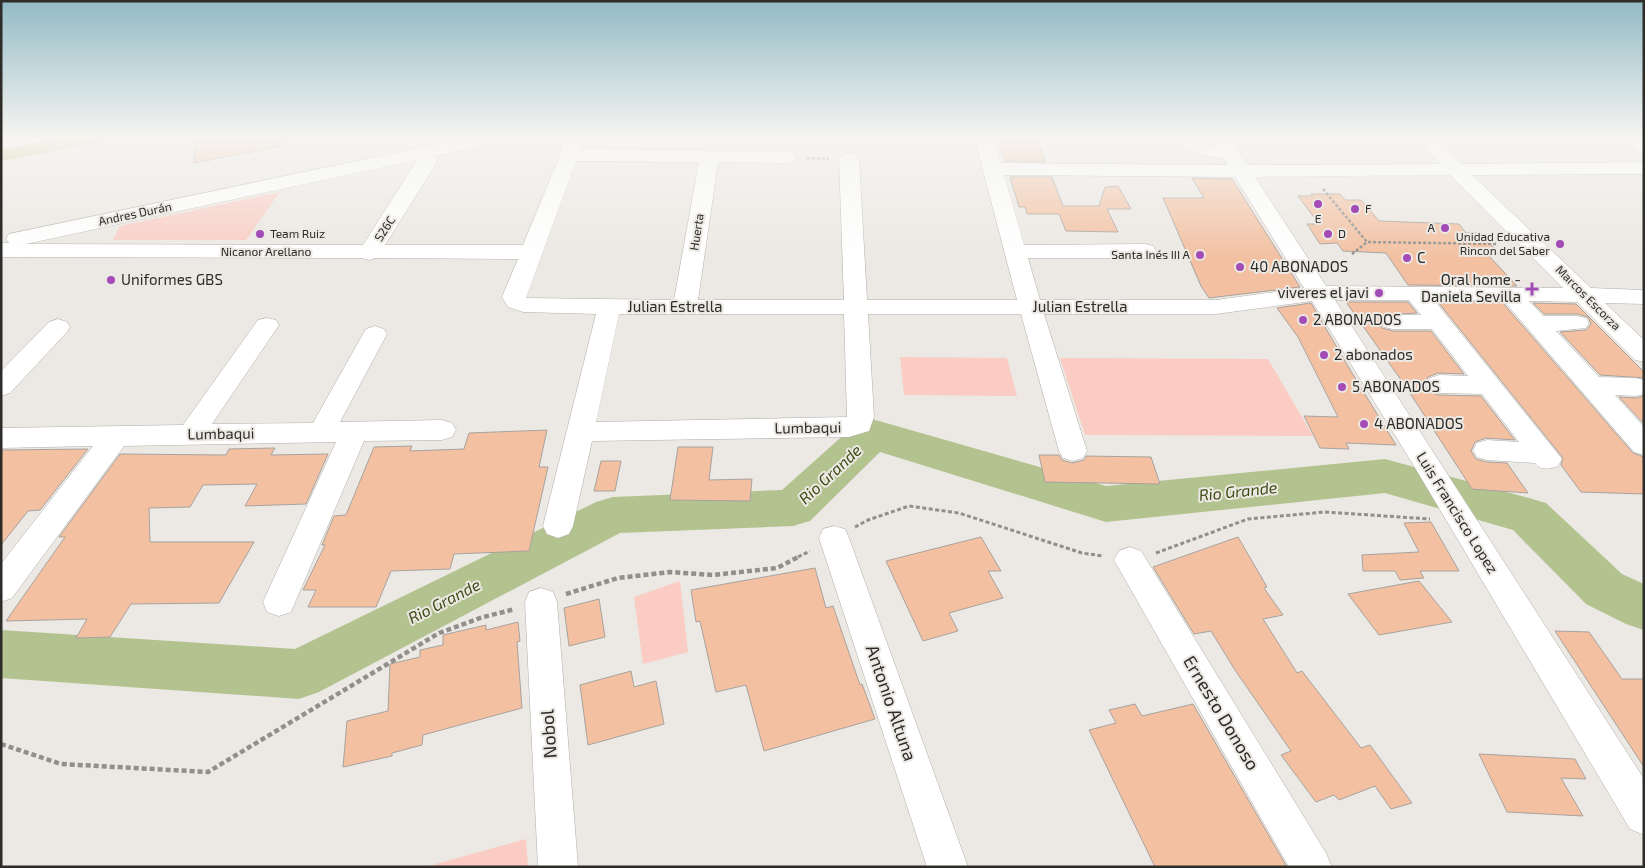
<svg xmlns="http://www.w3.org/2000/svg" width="1645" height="868" font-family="'Exo 2',sans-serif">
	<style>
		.green { fill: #faccc4 }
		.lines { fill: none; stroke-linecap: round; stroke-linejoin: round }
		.river { fill: #b3c390; fill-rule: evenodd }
		.building { fill: #f3c1a2; stroke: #a8a29e }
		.minor-casing { stroke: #b2aea9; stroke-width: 1 }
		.major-casing { stroke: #c4c4c3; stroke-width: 1 }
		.path-far2 { stroke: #918f8b; stroke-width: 2.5; stroke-dasharray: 3 2; stroke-linecap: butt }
		.path-far1 { stroke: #918f8b; stroke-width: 3; stroke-dasharray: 4 2.5; stroke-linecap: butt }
		.path { stroke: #918f8b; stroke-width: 4.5; stroke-dasharray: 5 3; stroke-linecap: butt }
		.minor { fill: #fff; fill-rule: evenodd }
		.major { fill: #cbbf7c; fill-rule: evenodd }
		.poi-dot { fill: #a34bb7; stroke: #ece8e3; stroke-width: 2 }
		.labels { text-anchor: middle; stroke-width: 4; stroke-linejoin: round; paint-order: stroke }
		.far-poi-label { font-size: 12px; fill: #2d2c29; stroke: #ece8e3; text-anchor: start }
		.far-street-label { font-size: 12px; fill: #2d2c29; stroke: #ece8e3 }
		.poi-label { font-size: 15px; fill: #2d2c29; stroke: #ece8e3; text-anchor: start }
		.street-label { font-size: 15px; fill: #2d2c29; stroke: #ece8e3 }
		.water-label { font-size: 16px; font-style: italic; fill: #3d4b12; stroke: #ece8e3 }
		.near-street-label { font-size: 18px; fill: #2d2c29; stroke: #ece8e3 }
	</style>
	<rect width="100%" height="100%" fill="#ece8e3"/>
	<g class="green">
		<polygon points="280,192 246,240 113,240 120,226"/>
		<polygon points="900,357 1007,358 1017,396 904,395"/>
		<polygon points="1060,358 1268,359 1313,436 1085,435"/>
		<polygon points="680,581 688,652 643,664 634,597"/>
		<polygon points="526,839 528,867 425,867"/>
	</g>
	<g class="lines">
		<polygon class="river" points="872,419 1106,486 1385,459 1529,498 1546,503 1622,574 1644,584 1644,630 1626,624 1586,604 1513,530 1385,493 1106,522 880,452 810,521 793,526 620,533 319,692 299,699 1,678 1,630 295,649 596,502 613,497 782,490 857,423"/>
	</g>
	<g class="building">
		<polygon points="194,136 282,136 283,146 194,163"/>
		<polygon points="1003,138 1036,138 1046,162 1005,161 999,141 1004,141"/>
		<polygon points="1010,177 1052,177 1063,206 1099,206 1105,187 1118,186 1131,209 1107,209 1118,232 1066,231 1059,214 1027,214 1025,207 1019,207"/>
		<polygon points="1192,178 1232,179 1300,287 1209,298 1201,286 1163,198 1204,198"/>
		<polygon points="1311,194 1340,194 1345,200 1361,200 1379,221 1459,224 1466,233 1481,233 1499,254 1487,254 1517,286 1408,285 1386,253 1343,251 1337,243 1320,244 1307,224 1319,224 1298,196 1313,196"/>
		<polygon points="1346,302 1408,302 1417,313 1384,315 1379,321 1382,328 1393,331 1431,331 1464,374 1438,373 1428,377 1424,385 1429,392 1438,395 1481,396 1515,440 1486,438 1475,442 1471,451 1476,459 1487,462 1507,463 1528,493 1472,489 1406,387"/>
		<polygon points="1438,302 1502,302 1633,453 1644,457 1644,494 1581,492 1561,465 1563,458"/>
		<polygon points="1311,303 1352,373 1396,445 1346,443 1349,449 1320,448 1304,416 1338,417 1298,337 1277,308"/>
		<polygon points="1533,303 1576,304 1644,372 1644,378 1600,375 1560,332 1586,330 1591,324 1588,317 1577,314 1544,314"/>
		<polygon points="1644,396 1644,424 1619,397 1636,398"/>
		<polygon points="547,430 539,467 548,467 529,551 454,554 450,569 391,571 376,607 308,607 316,590 303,590 325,545 322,545 334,516 346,515 374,447 412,446 410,451 464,449 469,433"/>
		<polygon points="678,447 713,447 709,480 752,479 750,501 670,500"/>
		<polygon points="275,448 271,455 328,454 306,504 245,506 257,484 203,485 190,507 149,508 150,542 254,542 219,603 131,604 110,637 76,638 87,619 6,621 65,537 59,537 120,454 226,455 229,449"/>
		<polygon points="88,449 40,510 28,511 1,545 1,450"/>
		<polygon points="1039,455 1059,455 1062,460 1072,463 1084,460 1086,456 1151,457 1160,484 1045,482"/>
		<polygon points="601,461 621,461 615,491 594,491"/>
		<polygon points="1431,522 1459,571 1420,571 1424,578 1400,580 1395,571 1363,571 1362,555 1419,552 1404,523"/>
		<polygon points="981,537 1001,571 988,571 1003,598 949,613 958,631 923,641 886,561"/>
		<polygon points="1238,537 1267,587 1264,588 1283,615 1263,619 1297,673 1302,671 1361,748 1370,745 1412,803 1391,809 1375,786 1339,800 1334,795 1316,802 1281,755 1291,751 1235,670 1211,631 1194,634 1153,567"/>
		<polygon points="815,568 826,608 833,606 860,685 862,684 875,719 764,751 746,685 716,692 700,621 696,622 691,590"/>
		<polygon points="1419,581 1452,622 1379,635 1348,594"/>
		<polygon points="599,599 605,637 569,646 564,608"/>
		<polygon points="518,622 520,641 517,642 522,708 423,735 422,745 392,753 392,756 343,767 347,721 388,711 390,664 420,657 420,650 443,645 443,635 486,625 486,630"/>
		<polygon points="1555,631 1589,632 1622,679 1644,679 1644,767"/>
		<polygon points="631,671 634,687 656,681 664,724 588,745 580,685"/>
		<polygon points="1135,704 1142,716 1193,704 1287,867 1155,867 1089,730 1116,723 1109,710"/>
		<polygon points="1479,754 1575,759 1586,779 1561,778 1583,816 1507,812"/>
	</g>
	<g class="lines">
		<g class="minor-casing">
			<g id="minor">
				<polygon points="30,136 72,136 69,140 63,141 1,153 1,141"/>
				<path d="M 476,136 L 513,136 L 510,140 L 435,156 L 437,160 L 434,167 L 385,245 L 523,245 L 560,155 L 563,136 L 581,136 L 580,149 L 788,151 L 795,153 L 797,157 L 795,161 L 788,163 L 718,162 L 698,300 L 844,300 L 839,159 L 842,155 L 849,153 L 856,155 L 859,159 L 867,300 L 1017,300 L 974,136 L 992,136 L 1000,163 L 1228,165 L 1223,158 C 1202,157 1190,155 1179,136 L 1197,136 L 1207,146 L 1216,146 L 1210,136 L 1228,136 L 1247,165 L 1440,164 L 1417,136 L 1436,136 L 1461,164 L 1644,162 L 1644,174 L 1472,175 L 1591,288 L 1644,290 L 1644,304 L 1605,303 L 1644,340 L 1644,362 L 1635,360 L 1577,302 L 1529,301 L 1543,316 L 1577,316 L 1586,318 L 1589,323 L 1586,328 L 1556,331 L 1599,377 L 1636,378 L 1644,380 L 1644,394 L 1636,396 L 1615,395 L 1644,427 L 1644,455 L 1634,452 L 1503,300 L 1434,300 L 1562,459 L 1558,466 C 1550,469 1541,471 1535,463 L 1487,460 L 1477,457 L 1473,450 L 1477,443 L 1487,440 L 1519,442 L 1482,394 L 1439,393 L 1430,390 L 1426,384 L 1430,378 L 1439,375 L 1468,376 L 1432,329 L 1393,329 L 1384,327 L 1381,322 L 1384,317 L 1393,315 L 1421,315 L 1409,300 L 1335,300 L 1644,779 L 1644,835 L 1630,829 L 1414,466 L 1312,301 L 1216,314 L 1044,314 L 1087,451 L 1083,458 L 1073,461 L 1063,458 L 1059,451 L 1021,314 L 868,314 L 874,417 L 869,431 L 849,437 L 592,441 L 573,526 L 569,534 L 558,538 L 547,534 L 543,526 L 596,314 L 523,312 L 508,307 L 502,297 L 518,259 L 375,258 L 369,260 L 362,258 L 1,257 L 1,243 L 9,243 L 6,239 L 9,234 ZM 417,160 L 363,245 L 26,244 ZM 576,161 L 699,162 L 674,300 L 526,298 ZM 1004,175 L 1235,177 L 1304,288 L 1216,300 L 1040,300 L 1028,258 L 1145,258 L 1153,256 L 1156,251 L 1153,246 L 1145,244 L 1024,245 ZM 1450,175 L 1563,288 L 1326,286 L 1255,177 ZM 619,314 L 844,314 L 847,417 L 596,422 Z"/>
				<polygon points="1621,136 1642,136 1644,138 1644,153 1637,151"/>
				<polygon points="267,318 276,320 279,325 212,424 313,423 363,334 366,329 375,326 384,329 387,334 340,422 442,420 452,423 456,430 452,437 442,440 364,441 291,612 279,616 267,612 263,602 336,442 124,446 12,598 1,602 1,564 93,446 1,448 1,428 183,425 258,320"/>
				<polygon points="58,319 67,322 70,327 67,332 10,393 1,396 1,371 49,322"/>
				<polygon points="834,526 845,529 849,538 968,867 927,867 819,538 823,529"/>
				<polygon points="1130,547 1141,551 1326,853 1332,867 1289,867 1114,560 1119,551"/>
				<polygon points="541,588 553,592 557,602 578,867 538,867 525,602 529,592"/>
			</g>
		</g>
		<g class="major-casing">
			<polygon id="major" points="72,136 112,136 109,140 103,141 1,161 1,149"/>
		</g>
		<g class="path-far2">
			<polyline points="807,158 829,159"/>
			<polyline points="1323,189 1367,242 1497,244"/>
			<polyline points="1352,254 1367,242"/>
		</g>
		<g class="path-far1">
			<polyline points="855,527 868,520 909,506 959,513 1082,553 1103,556"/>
			<polyline points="1156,553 1248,519 1325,512 1430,519"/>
			<polyline points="798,557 810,551"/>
		</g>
		<g class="path">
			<polyline points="566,594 618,578 670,572 713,575 777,568 800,556"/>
			<polyline points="1,744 61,764 208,772 439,633 480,618 515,609"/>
		</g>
		<use href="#minor" class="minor"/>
		<use href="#major" class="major"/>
	</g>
	<linearGradient id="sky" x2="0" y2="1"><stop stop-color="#93bac5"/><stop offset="0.53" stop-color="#f6f5f2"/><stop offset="1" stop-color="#f6f5f2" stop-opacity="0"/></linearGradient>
	<rect width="1645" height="258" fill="url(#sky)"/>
	<g class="poi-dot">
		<circle cx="1318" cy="204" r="5"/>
		<circle cx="1355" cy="209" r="5"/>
		<circle cx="1445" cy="228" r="5"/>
		<circle cx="260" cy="234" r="5"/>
		<circle cx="1328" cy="234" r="5"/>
		<circle cx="1560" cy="244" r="5"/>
		<circle cx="1200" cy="255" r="5"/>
		<circle cx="1407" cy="258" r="5"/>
		<circle cx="1240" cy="267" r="5"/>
		<circle cx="111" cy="280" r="5"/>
		<path d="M1529.5 281.5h5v5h5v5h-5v5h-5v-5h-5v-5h5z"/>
		<circle cx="1379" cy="293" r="5"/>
		<circle cx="1303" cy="320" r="5"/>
		<circle cx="1324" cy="355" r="5"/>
		<circle cx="1342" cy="387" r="5"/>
		<circle cx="1364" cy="424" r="5"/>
	</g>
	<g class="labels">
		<g class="far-poi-label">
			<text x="1365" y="213">F</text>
			<text x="1318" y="223" text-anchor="middle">E</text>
			<text x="1435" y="232" text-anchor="end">A</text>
			<text x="270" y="238">Team Ruiz</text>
			<text x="1338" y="238">D</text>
			<text x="1550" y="241" text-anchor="end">Unidad Educativa<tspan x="1550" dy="14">Rincon del Saber</tspan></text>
			<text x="1190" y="259" text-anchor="end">Santa Inés III A</text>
		</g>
		<g class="far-street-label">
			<text transform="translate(135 214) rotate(-12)" y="4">Andres Durán</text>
			<text transform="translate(385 229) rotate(-57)" y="4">S26C</text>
			<text transform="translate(697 232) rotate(-81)" y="4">Huerta</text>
			<text x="266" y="256">Nicanor Arellano</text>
			<text transform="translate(1588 298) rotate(45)" y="4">Marcos Escorza</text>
		</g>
		<g class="poi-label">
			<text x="1417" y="263">C</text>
			<text x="1250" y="272">40 ABONADOS</text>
			<text x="121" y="285">Uniformes GBS</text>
			<text x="1521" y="285" text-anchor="end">Oral home -<tspan x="1521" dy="17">Daniela Sevilla</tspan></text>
			<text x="1369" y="298" text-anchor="end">viveres el javi</text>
			<text x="1313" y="325">2 ABONADOS</text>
			<text x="1334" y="360">2 abonados</text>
			<text x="1352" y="392">5 ABONADOS</text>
			<text x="1374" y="429">4 ABONADOS</text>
		</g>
		<g class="street-label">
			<text x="675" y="312">Julian Estrella</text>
			<text x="1080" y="312">Julian Estrella</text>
			<text transform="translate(808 428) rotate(-1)" y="5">Lumbaqui</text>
			<text transform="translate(221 434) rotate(-1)" y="5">Lumbaqui</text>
			<text transform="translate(1457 513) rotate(58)" y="5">Luis Francisco Lopez</text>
		</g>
		<g class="water-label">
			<text transform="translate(830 474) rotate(-43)" y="6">Rio Grande</text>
			<text transform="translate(1238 491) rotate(-6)" y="6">Rio Grande</text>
			<text transform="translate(444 601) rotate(-27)" y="6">Rio Grande</text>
		</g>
		<g class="near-street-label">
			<text transform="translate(891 703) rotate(71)" y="6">Antonio Altuna</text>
			<text transform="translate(1221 713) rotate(59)" y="6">Ernesto Donoso</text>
			<text transform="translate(549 734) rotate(-94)" y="6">Nobol</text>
		</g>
	</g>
	<rect width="1645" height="868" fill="none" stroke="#2d2c29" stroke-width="5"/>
</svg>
